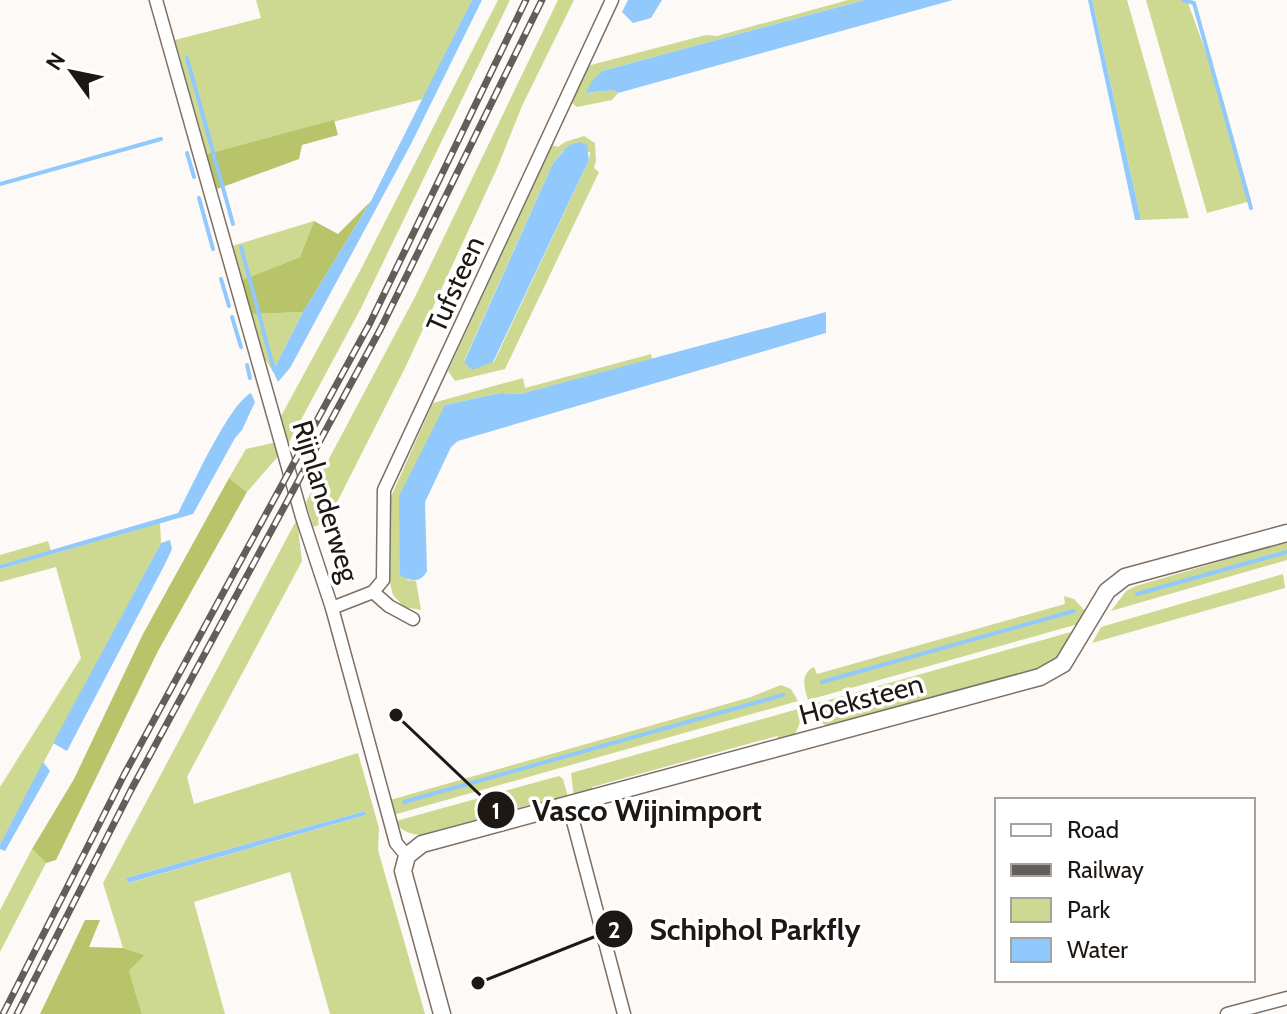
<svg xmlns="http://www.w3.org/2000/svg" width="1287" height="1014" font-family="Cabin,sans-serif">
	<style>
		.green { fill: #cdd991; fill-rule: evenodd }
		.forest { fill: #b7c46a }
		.water { fill: #92c9fc }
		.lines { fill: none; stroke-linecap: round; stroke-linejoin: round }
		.stream { stroke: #92c9fc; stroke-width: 4 }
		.minor-casing { stroke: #7e6f64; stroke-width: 15 }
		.tertiary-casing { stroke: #7e6f64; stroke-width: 19 }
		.minor { stroke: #fff; stroke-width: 12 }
		.tertiary { stroke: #fff; stroke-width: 16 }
		.rail-casing { stroke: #635e5a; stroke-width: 7 }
		.rail { stroke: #fff; stroke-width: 4; stroke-dasharray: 12; stroke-linecap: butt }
		.labels { text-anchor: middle; stroke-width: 7; stroke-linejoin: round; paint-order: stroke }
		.street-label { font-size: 28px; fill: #1e1814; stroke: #fff }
		.leader { fill: none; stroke: #1e1814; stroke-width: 3 }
		.callout-dot { fill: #1e1814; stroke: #fff; stroke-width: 3 }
		.mark-label { font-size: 24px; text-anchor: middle; font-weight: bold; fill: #fff }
		.callout-label { font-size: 30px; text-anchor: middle; font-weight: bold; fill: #1e1814; stroke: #fff; stroke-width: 7; stroke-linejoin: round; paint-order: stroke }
	</style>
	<rect width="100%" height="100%" fill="#fdf9f7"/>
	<g class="green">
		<polygon points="256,0 472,0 423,99 207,154 175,40 261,18"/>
		<polygon points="498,0 510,0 361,308 288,444 280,418 361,269"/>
		<polygon points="558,0 574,0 522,106 498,166 406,366 327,522 313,527 306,502 416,295"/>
		<polygon points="848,0 864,0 602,71 587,93 613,90 618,93 612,100 577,107 572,103 587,66 706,35 717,36"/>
		<polygon points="1092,0 1127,0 1189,218 1141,220"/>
		<polygon points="1146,0 1187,0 1223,100 1251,201 1207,213"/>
		<path d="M 584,136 L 595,143 L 596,161 L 594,168 L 599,172 L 505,369 L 455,381 L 448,371 L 552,145 L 558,147 L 565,142 ZM 563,151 L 590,152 L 589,160 L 494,362 L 464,361 L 553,163 Z"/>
		<polygon points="314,221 300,257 242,280 232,246"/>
		<polygon points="303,312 273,371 262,355 251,314"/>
		<polygon points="651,354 652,359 520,394 500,393 445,405 407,580 416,581 421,610 404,607 393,595 390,583 389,501 433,403 523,378 525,388"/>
		<polygon points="277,442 280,454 247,492 229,478 246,449"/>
		<path d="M 297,519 L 302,561 L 187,777 L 194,804 L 358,753 L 379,828 L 378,850 L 425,1014 L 330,1014 L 290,872 L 194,902 L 225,1014 L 142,1014 L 129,971 L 145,955 L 123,948 L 103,883 ZM 365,811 L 366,815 L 129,883 L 126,878 Z"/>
		<polygon points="160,523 161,543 0,844 0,787 81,658 56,567 0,582 0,569"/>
		<polygon points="48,541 51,551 0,565 0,555"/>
		<polygon points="1287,542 1287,560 1111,611 1126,591 1136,586"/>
		<polygon points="1283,574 1285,588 1092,643 1101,627"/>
		<path d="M 1064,596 L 1074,599 L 1086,612 L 1082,623 L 808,700 C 804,687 800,674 814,667 L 817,674 L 1065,604 Z"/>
		<polygon points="1078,630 1055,664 1043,667 829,727 815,719 811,705"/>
		<polygon points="781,685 791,689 798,701 393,815 390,800 751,697"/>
		<path d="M 798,709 C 803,719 798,729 793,737 L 780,740 L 777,736 L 592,787 L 593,793 L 574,799 L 571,773 Z"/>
		<path d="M 559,776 L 563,779 L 569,800 L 531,810 L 529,805 L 419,835 C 408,833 400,831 396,821 Z"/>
		<polygon points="32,849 46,863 0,952 0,910"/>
	</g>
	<g class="forest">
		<polygon points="334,120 338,135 302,145 299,159 217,189 207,154"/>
		<polygon points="371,201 303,312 251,314 242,280 300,257 314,221 338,234"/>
		<polygon points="229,478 247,492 158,651 56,860 46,863 32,849 74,779 143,634"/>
		<polygon points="85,920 100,920 89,947 123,948 145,955 129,971 142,1014 40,1014"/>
	</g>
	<g class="water">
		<polygon points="472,0 482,0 411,144 290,368 278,382 273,371 303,312 371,201"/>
		<polygon points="628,0 662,0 651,18 633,23 622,12"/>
		<polygon points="864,0 953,0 618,93 613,90 586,93 592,81 602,71"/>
		<polygon points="1088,0 1092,0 1141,220 1135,220"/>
		<polygon points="580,142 587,145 589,160 493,362 472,370 464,362 553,163 569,145"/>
		<path d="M 826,312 L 826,333 L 458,441 L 451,447 L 425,502 L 427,571 C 421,583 410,582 400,575 L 399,496 L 445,405 L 500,393 L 520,394 Z"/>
		<path d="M 251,393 L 255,402 L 242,430 L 235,438 L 193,514 L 0,569 L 0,565 L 178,513 C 192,487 229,404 251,393 Z"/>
		<polygon points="170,540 172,549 165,564 67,751 53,743 161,543"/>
		<polygon points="43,762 50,771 5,851 0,849 0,844"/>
		<polygon points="365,811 366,815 128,883 126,878"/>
	</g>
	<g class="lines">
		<g class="stream">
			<polyline points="1183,0 1194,3 1251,208"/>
			<polyline points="187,58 233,224"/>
			<polyline points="187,153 194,177"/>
			<polyline points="0,184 161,139"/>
			<polyline points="199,198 213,249"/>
			<polyline points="241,247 274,370"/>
			<polyline points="221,279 229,306"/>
			<polyline points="232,317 241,347"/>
			<polyline points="247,365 250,378"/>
			<polyline points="1137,594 1287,552"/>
			<polyline points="822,682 1074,611"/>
			<polyline points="404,802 783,695"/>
		</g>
		<g class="minor-casing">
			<g id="minor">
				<polyline points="156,0 302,517 332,608 396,843 407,856"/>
				<polyline points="373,592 389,606 413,619"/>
				<polyline points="332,608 373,592 383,580 384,490 612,0"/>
				<polyline points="569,806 624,1014"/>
				<polyline points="1227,1014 1287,998"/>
			</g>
		</g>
		<g class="tertiary-casing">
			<polyline id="tertiary" points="442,1014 403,871 407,856 422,844 1040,677 1063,664 1107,591 1125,577 1287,533"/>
		</g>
		<use href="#minor" class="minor"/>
		<use href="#tertiary" class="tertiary"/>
		<g class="rail-casing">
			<g id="rail">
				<polyline points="3,1014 124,775 370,323 526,0"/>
				<polyline points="17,1014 131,790 381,328 542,0"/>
			</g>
		</g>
		<use href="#rail" class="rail"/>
	</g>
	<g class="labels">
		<g class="street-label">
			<text transform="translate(455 284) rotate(-66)" y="10">Tufsteen</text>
			<text transform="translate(326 501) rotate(73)" y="10">Rijnlanderweg</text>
			<text transform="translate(861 699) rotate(-15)" y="10">Hoeksteen</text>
		</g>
	</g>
	<path class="leader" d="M396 715L496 810M478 983L614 929"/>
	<g class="callout-dot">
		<circle cx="396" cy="715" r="8"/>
		<circle cx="478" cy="983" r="8"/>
		<circle cx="496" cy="810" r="20"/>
		<circle cx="614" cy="929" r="20"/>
	</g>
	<g class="mark-label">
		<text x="496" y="819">1</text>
		<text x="614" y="938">2</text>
	</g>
	<g class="callout-label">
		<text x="647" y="821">Vasco Wijnimport</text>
		<text x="755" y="940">Schiphol Parkfly</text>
	</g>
	<rect x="995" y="798" width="260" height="184" fill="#ffffff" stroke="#a5a3a1" stroke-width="2"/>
	<rect x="1011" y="824" width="40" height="12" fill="#ffffff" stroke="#a5a3a1" stroke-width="2"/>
	<text x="1067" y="838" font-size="24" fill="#1e1814">Road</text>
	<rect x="1011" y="864" width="40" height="12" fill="#635e5a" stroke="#a5a3a1" stroke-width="2"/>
	<text x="1067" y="878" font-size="24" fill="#1e1814">Railway</text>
	<rect x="1011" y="898" width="40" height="24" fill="#cdd991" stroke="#a5a3a1" stroke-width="2"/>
	<text x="1067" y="918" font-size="24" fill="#1e1814">Park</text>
	<rect x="1011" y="938" width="40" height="24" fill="#92c9fc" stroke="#a5a3a1" stroke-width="2"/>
	<text x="1067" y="958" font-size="24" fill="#1e1814">Water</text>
	<g transform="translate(72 72) rotate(303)" stroke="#ffffff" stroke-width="6" paint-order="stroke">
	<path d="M0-6L14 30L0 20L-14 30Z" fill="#1e1814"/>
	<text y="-12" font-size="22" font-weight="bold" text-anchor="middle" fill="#1e1814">N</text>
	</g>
</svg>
